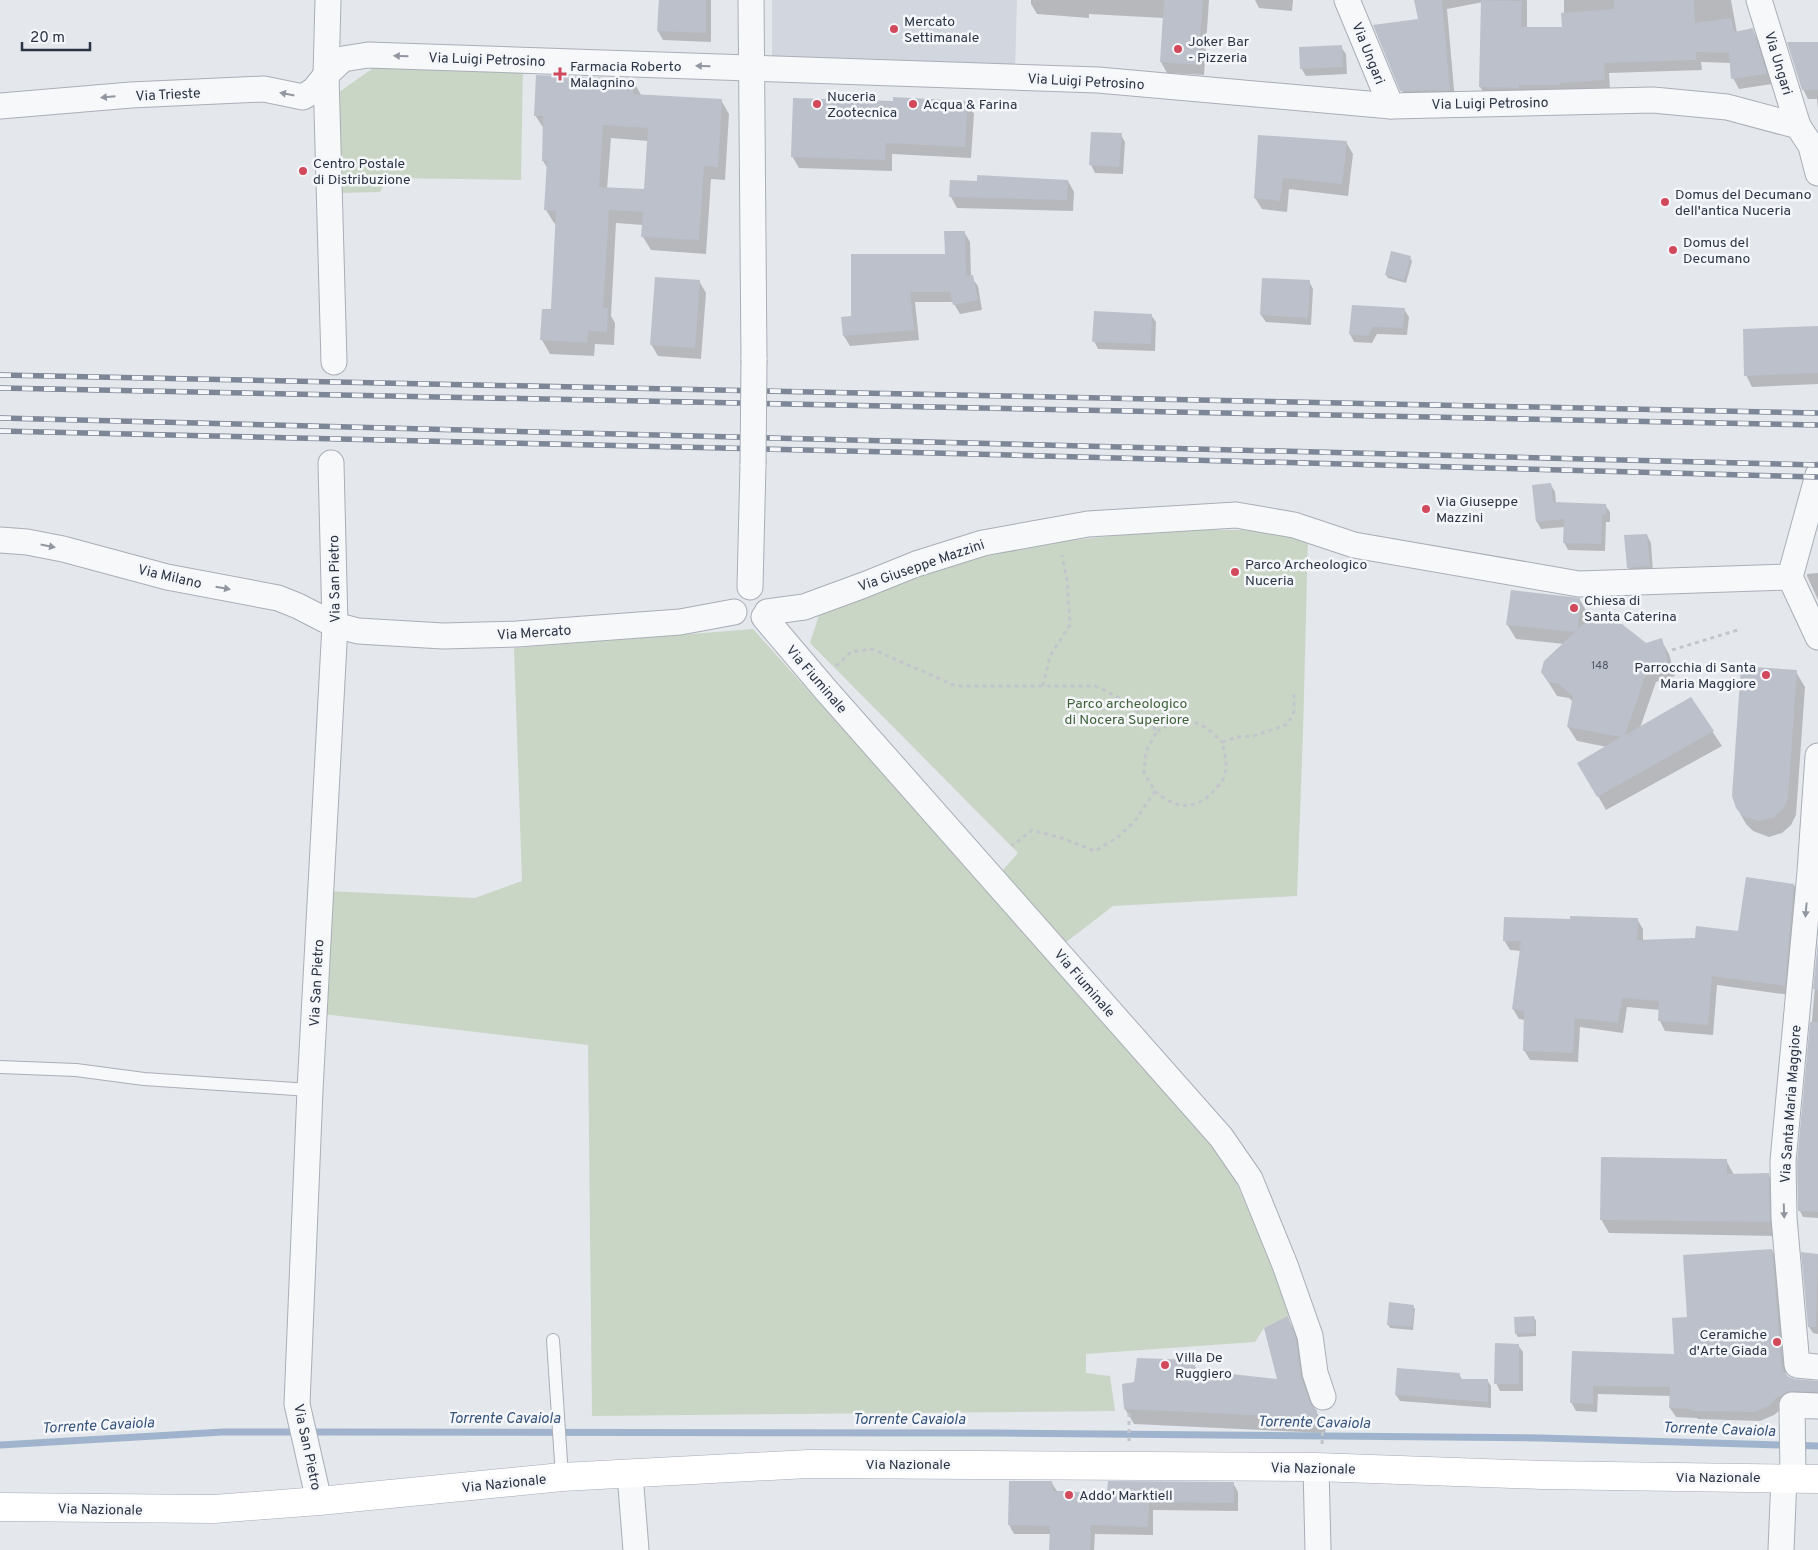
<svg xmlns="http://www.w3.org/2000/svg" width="1818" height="1550" font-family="Overpass,sans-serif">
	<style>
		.built { fill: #d2d6de }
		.green { fill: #c9d6c5 }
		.shadow { fill: #0003; fill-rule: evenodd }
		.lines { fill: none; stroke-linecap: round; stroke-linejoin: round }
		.stream { stroke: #9fb4cc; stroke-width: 7 }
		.building { fill: #bbc0ca; fill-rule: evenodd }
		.service-casing { stroke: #a9aeb7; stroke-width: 14 }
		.minor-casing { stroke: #a9aeb7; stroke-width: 27 }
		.primary-casing { stroke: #a3abb8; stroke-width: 29 }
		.path { stroke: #c2c5cb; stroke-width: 3; stroke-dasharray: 4 4; stroke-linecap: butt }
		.service { stroke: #f7f8fa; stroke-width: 12 }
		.minor { stroke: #f7f8fa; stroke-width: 25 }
		.primary { stroke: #fff; stroke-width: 28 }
		.rail-casing { stroke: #7d8696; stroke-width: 5.5 }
		.rail { stroke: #f4f6f9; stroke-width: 4; stroke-dasharray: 11; stroke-linecap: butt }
		.minor-bridge-casing { stroke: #a9aeb7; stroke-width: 27; stroke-linecap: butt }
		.minor-bridge { stroke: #f7f8fa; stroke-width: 25 }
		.oneway { fill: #9196a0 }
		.poi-dot { fill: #d1495b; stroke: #f4f6f9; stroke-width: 2 }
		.labels { text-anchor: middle; stroke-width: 5; stroke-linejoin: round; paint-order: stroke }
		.number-label { font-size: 11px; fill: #4f5766 }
		.poi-label { font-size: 14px; fill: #2b3445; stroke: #f4f6f9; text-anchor: start }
		.street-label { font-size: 14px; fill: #2b3445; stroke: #f4f6f9 }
		.park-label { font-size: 14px; fill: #3f6138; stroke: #f4f6f9 }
		.water-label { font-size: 15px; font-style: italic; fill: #34527a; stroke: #f4f6f9 }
	</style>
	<rect width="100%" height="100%" fill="#e4e7ec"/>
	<polygon class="built" points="772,0 1017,0 1015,70 772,58"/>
	<g class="green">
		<polygon points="523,65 521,180 388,178 380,192 339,193 332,101 339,92 376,66"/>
		<polygon points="1165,530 1243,530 1308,538 1303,733 1297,896 1113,906 1065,943 1001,872 1018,853 810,643 819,615 942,566 1048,543"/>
		<polygon points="753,629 1223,1153 1295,1313 1264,1328 1255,1342 1086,1354 1086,1373 1110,1376 1115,1411 592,1416 588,1045 314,1013 328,891 475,898 522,881 514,648"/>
	</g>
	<g class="shadow">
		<polygon points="659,0 711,0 711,42 663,40 658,31"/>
		<polygon points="1031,0 1209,0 1204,75 1167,73 1161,62 1164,18 1089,14 1089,18 1037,14 1031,4"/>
		<polygon points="1255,0 1293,0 1292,11 1259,8"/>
		<polygon points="1415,0 1527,0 1527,28 1564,28 1564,0 1731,0 1737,33 1752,29 1758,40 1772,84 1739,89 1733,78 1731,63 1701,62 1702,70 1609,73 1610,90 1487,97 1480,87 1483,2 1447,9 1455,101 1408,102 1402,91 1420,21"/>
		<polygon points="1818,43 1818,110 1817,99 1808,99 1803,89"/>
		<polygon points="1341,47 1346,54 1347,74 1306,76 1301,68"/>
		<path d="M 633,80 L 641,95 L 721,100 L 729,114 L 725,180 L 711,179 L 706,254 L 651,250 L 643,237 L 643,225 L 616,223 L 611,316 L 615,323 L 614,345 L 595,344 L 594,356 L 550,354 L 542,340 L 552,310 L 556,224 L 554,223 L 546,210 L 548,169 L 543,161 L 544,129 L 535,115 ZM 611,138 L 648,141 L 645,191 L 607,189 Z"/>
		<polygon points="894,102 967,102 974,114 971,158 892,154 892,171 799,168 792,156"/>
		<polygon points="1092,133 1121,135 1125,142 1123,174 1095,173 1091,165"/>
		<polygon points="1259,137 1346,142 1353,154 1348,196 1289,189 1287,212 1262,209 1255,198"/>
		<polygon points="951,181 1068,181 1074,192 1073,211 957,208 951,197"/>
		<polygon points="964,232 970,242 971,277 978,286 982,310 960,314 953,302 915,302 919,340 850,346 844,336 842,318 852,317 946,255"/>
		<polygon points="1410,258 1412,261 1406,283 1388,278 1386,275"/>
		<polygon points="699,281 706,293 701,359 658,356 651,344"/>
		<polygon points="1309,281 1313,289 1311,325 1266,322 1261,315"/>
		<polygon points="1404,309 1409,317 1407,335 1377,334 1372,343 1354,342 1350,334"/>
		<polygon points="1151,315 1156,322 1155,351 1098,349 1094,341"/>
		<polygon points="1818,327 1818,384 1752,387 1746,375"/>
		<polygon points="1551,485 1555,492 1556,503 1605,505 1610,512 1610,522 1606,522 1605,551 1568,550 1564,542 1565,527 1541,529 1537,522"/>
		<polygon points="1647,535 1651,543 1653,573 1632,575 1628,567"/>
		<polygon points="1818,573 1818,600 1807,576 1807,574"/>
		<polygon points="1580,600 1588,614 1587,621 1646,644 1661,640 1669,654 1675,676 1656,682 1640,728 1690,698 1722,746 1606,810 1579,763 1607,747 1577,741 1568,727 1573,702 1569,698 1557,696 1542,672 1564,644 1516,639 1507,624"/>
		<polygon points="1796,672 1805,687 1796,815 1791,825 1782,833 1769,837 1753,831 1746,824 1737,808"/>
		<polygon points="1794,885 1799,895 1790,995 1717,985 1713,1035 1665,1031 1660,1021 1660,1010 1627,1007 1623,1033 1580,1027 1578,1062 1530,1060 1524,1050 1525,1020 1519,1019 1513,1009 1521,951 1510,950 1504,940 1571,920 1637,919 1643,929 1643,941 1696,940 1739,932"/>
		<polygon points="1818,954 1818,1218 1803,1217 1800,1211 1799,1162"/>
		<polygon points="1726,1160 1734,1175 1768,1174 1776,1188 1777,1236 1609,1233 1601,1219"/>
		<polygon points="1772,1250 1777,1259 1786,1376 1795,1381 1818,1382 1818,1400 1790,1402 1774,1415 1760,1421 1698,1419 1697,1418 1676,1417 1670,1408 1671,1396 1598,1394 1597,1412 1576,1411 1571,1402 1574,1352 1675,1355 1689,1318"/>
		<polygon points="1803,1254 1818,1255 1818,1334 1813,1333 1809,1327"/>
		<polygon points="1413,1306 1415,1309 1413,1330 1390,1328 1388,1324"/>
		<polygon points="1534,1317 1536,1321 1536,1336 1518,1337 1516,1334"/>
		<polygon points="1287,1318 1296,1333 1304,1356 1310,1394 1315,1410 1326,1427 1325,1433 1134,1424 1125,1409 1135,1383 1192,1361 1198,1372 1279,1380"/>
		<polygon points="1518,1345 1523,1352 1523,1391 1500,1391 1496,1383"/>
		<polygon points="1459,1374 1462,1380 1487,1380 1491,1386 1491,1408 1400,1401 1396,1395"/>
		<polygon points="1051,1482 1057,1491 1109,1494 1233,1483 1238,1492 1238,1511 1153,1510 1153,1535 1095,1534 1094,1550 1050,1550 1051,1534 1014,1534 1009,1525"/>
	</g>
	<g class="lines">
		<g class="stream">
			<polyline points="309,1432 996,1433 1541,1438 1818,1446"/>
			<polyline points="0,1445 223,1432 298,1432"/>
		</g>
	</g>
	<g class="building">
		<polygon points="659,0 706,0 706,33 657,31"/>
		<polygon points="1164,0 1203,0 1198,65 1160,62"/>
		<polygon points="1414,0 1442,0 1450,90 1400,91 1373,25 1418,19"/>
		<polygon points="1481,0 1522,1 1521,27 1562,27 1561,13 1614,9 1614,0 1694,0 1695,23 1731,18 1734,32 1753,28 1767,74 1731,79 1729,53 1696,52 1696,60 1604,63 1605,80 1560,83 1560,85 1519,85 1519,88 1479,87"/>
		<polygon points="1787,42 1818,42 1818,90 1802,90"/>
		<polygon points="1342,45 1343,67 1300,69 1299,47"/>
		<path d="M 536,75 L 634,79 L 633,94 L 722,99 L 718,167 L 704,166 L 699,240 L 641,237 L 643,212 L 609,210 L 603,308 L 608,308 L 607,332 L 588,331 L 587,343 L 540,340 L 542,309 L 551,309 L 556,211 L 544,210 L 547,161 L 542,161 L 543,116 L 534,116 ZM 603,125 L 648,128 L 644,189 L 599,187 Z"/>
		<polygon points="893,97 968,101 965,147 886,143 885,160 791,157 793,98 893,101"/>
		<polygon points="1091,132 1122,133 1119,167 1089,165"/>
		<polygon points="1258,135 1347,141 1342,184 1283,178 1280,201 1254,198"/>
		<polygon points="977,175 1068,180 1067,200 949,197 950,180 977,181"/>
		<polygon points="944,231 965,231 966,276 973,275 978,300 953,305 950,292 910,292 914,330 843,336 841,317 851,316 851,254 945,254"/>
		<polygon points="1391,251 1411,256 1404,280 1385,275"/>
		<polygon points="655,277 700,280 695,348 650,345"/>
		<polygon points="1262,278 1310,280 1308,318 1260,315"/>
		<polygon points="1352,305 1405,308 1403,328 1373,327 1368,336 1349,334"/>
		<polygon points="1094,311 1152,314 1151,344 1092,342"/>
		<polygon points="1818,326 1818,373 1744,376 1743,329"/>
		<polygon points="1551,483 1553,502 1606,504 1607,514 1602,515 1601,544 1563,543 1564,519 1536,522 1532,485"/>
		<polygon points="1647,534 1650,566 1627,568 1624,535"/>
		<polygon points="1511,590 1580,598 1578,629 1588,620 1622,624 1646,643 1662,638 1668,662 1648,668 1625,735 1691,697 1714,731 1597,797 1577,763 1621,737 1567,727 1573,696 1559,684 1548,682 1541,672 1544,661 1575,632 1506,625"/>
		<polygon points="1741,666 1797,670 1788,799 1783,809 1773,818 1759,821 1743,816 1736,808 1732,796"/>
		<polygon points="1746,877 1794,884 1785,986 1712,976 1708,1025 1658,1021 1659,1001 1622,998 1618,1023 1575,1018 1573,1053 1523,1051 1524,1011 1512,1009 1521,941 1503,941 1504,917 1570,919 1570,916 1638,918 1637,940 1695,938 1696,926 1738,931"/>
		<polygon points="1818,941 1818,990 1813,989"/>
		<polygon points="1810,1022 1818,1022 1818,1212 1798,1211 1797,1162"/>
		<polygon points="1601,1157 1727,1159 1727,1174 1769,1173 1770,1222 1600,1220"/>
		<polygon points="1772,1249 1782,1370 1789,1377 1795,1379 1818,1381 1818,1392 1793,1391 1786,1392 1781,1397 1778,1396 1769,1406 1754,1412 1691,1411 1692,1409 1669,1408 1670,1387 1593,1386 1593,1404 1570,1403 1572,1351 1674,1354 1672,1318 1687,1317 1683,1255"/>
		<polygon points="1801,1252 1818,1254 1816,1327 1808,1327"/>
		<polygon points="1389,1302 1414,1305 1412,1327 1387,1325"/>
		<polygon points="1288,1316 1296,1339 1301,1377 1310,1402 1313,1407 1317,1410 1316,1418 1124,1409 1122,1384 1134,1382 1137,1358 1193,1360 1195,1370 1277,1379 1264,1328"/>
		<polygon points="1534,1316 1535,1333 1515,1334 1514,1317"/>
		<polygon points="1495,1343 1519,1344 1519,1384 1494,1384"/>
		<polygon points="1397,1368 1460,1373 1459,1379 1488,1379 1488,1402 1395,1395"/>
		<polygon points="1009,1481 1052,1481 1053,1491 1107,1493 1108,1481 1234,1482 1234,1503 1149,1502 1148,1527 1091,1525 1090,1550 1049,1550 1050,1526 1008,1525"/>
	</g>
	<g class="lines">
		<g class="service-casing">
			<g id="service">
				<polyline points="0,1067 76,1070 144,1079 310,1090"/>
				<polyline points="553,1340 562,1477"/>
			</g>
		</g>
		<g class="minor-casing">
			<g id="minor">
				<polyline points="328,0 326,75 334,362"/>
				<polyline points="751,0 754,360"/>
				<polyline points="1347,0 1391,106"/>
				<polyline points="1759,0 1798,126"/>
				<polyline points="0,106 131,95 264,89 303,97 314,90 326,75 343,59 368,55 1098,80 1391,106 1653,100 1727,107 1798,126 1811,146 1818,173"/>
				<polyline points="1818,475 1790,577 1818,637"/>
				<polyline points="0,540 27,542 63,549 167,577 278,598 298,606 335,625 358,631 443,636 517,634 680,622 734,612"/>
				<polyline points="750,587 753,464"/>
				<polyline points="767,612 804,607 864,585 916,564 983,543 1088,524 1236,515 1294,525 1354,545 1579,584 1790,577"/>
				<polyline points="764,617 825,689 1221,1137 1250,1179 1285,1265 1310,1336 1315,1373 1323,1397"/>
				<polyline points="1818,756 1810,872 1783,1161 1784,1218 1797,1365 1818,1367"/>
				<polyline points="1316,1467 1318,1550"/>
				<polyline points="630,1474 636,1550"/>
				<polyline points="1793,1477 1792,1405 1818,1406"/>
				<polyline points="319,1501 297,1404 310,1090 335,625 331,463"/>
				<polyline points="1781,1550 1784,1477"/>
			</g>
		</g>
		<g class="primary-casing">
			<polyline id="primary" points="0,1507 214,1509 319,1501 562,1477 808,1464 1316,1467 1542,1475 1818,1479"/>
		</g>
		<g class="path">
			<polyline points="1672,650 1741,629"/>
			<path d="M 836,666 L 851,652 L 872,649 L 956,686 L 1095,686 C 1119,696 1141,711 1157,731 L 1146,751 L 1144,773 L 1155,791 L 1134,822 L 1118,837 L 1095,851 L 1062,838 L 1032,830 L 1012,846"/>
			<polyline points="1043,686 1050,656 1070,625 1067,580 1062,555"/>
			<path d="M 1157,731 C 1164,728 1172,722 1179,721 C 1198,719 1210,730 1222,742"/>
			<path d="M 1155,791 C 1175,809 1197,812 1215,789 C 1218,786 1223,781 1224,777 C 1228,765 1225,754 1222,742 L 1238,737 L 1254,736 L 1288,724 L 1294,711 L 1294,693"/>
			<polyline points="1129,1441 1129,1413"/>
			<polyline points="1322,1444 1323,1420"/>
		</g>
		<use href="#service" class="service"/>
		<use href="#minor" class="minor"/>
		<use href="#primary" class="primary"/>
		<g class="rail-casing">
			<g id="rail">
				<polyline points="0,375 1818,413"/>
				<polyline points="0,388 1818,425"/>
				<polyline points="0,418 1818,465"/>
				<polyline points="0,431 934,453 1818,477"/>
			</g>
		</g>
		<use href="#rail" class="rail"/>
		<g class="minor-bridge-casing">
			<polyline id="minor-bridge" points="753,464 754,360"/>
		</g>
		<use href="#minor-bridge" class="minor-bridge"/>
	</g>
	<defs><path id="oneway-solid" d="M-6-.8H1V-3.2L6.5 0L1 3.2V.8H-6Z" transform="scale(1.25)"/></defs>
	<g class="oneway">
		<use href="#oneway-solid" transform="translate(401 56) rotate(-178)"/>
		<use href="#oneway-solid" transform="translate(703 66) rotate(-178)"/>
		<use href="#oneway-solid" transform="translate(287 94) rotate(-169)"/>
		<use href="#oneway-solid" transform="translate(108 97) rotate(175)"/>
		<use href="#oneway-solid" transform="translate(48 546) rotate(11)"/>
		<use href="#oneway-solid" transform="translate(223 588) rotate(10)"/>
		<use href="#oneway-solid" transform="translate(1806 910) rotate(95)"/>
		<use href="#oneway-solid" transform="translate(1784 1211) rotate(88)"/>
	</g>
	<g class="poi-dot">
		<circle cx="894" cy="29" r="5"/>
		<circle cx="1178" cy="49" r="5"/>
		<path d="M557.5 66.5h5v5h5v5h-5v5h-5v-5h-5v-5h5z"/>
		<circle cx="817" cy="104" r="5"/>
		<circle cx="913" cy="104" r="5"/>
		<circle cx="303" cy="171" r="5"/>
		<circle cx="1665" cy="202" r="5"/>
		<circle cx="1673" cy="250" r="5"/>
		<circle cx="1426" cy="509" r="5"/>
		<circle cx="1235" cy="572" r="5"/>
		<circle cx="1574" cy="608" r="5"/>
		<circle cx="1766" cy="675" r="5"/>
		<circle cx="1777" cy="1342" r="5"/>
		<circle cx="1165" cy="1365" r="5"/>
		<circle cx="1069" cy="1495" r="5"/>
	</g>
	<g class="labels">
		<g class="number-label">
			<text x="1600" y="669">148</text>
		</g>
		<g class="poi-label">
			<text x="904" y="26">Mercato<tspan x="904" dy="16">Settimanale</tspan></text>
			<text x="1188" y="46">Joker Bar<tspan x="1188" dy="16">- Pizzeria</tspan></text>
			<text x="570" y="71">Farmacia Roberto<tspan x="570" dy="16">Malagnino</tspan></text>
			<text x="827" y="101">Nuceria<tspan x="827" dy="16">Zootecnica</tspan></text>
			<text x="923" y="109">Acqua &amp; Farina</text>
			<text x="313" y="168">Centro Postale<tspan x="313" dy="16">di Distribuzione</tspan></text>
			<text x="1675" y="199">Domus del Decumano<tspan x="1675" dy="16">dell'antica Nuceria</tspan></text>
			<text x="1683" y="247">Domus del<tspan x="1683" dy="16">Decumano</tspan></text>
			<text x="1436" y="506">Via Giuseppe<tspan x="1436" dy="16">Mazzini</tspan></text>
			<text x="1245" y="569">Parco Archeologico<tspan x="1245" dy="16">Nuceria</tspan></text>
			<text x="1584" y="605">Chiesa di<tspan x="1584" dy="16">Santa Caterina</tspan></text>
			<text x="1756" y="672" text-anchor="end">Parrocchia di Santa<tspan x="1756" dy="16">Maria Maggiore</tspan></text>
			<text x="1767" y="1339" text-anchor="end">Ceramiche<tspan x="1767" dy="16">d'Arte Giada</tspan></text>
			<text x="1175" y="1362">Villa De<tspan x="1175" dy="16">Ruggiero</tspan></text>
			<text x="1079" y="1500">Addo' Marktiell</text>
		</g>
		<g class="street-label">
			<text transform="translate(1369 53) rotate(68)" y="5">Via Ungari</text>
			<text transform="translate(487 59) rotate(2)" y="5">Via Luigi Petrosino</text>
			<text transform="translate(1779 63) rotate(73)" y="5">Via Ungari</text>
			<text transform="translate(1086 81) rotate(3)" y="5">Via Luigi Petrosino</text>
			<text transform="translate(168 94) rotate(-3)" y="5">Via Trieste</text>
			<text transform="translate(1490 103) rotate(-1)" y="5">Via Luigi Petrosino</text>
			<text transform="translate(921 565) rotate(-19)" y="5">Via Giuseppe Mazzini</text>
			<text transform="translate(170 576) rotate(13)" y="5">Via Milano</text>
			<text transform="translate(334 579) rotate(-91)" y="5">Via San Pietro</text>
			<text transform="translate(534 632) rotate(-4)" y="5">Via Mercato</text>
			<text transform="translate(817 679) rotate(49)" y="5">Via Fiuminale</text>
			<text transform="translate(316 983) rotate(-87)" y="5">Via San Pietro</text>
			<text transform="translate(1085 983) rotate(49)" y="5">Via Fiuminale</text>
			<text transform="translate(1790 1104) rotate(-86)" y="5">Via Santa Maria Maggiore</text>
			<text transform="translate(308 1447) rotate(78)" y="5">Via San Pietro</text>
			<text x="908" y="1469">Via Nazionale</text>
			<text transform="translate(1313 1468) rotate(1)" y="5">Via Nazionale</text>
			<text x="1718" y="1482">Via Nazionale</text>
			<text transform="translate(504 1483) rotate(-6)" y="5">Via Nazionale</text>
			<text transform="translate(100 1509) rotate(1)" y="5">Via Nazionale</text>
		</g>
		<g class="park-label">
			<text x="1127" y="708">Parco archeologico<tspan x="1127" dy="16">di Nocera Superiore</tspan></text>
		</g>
		<g class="water-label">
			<text x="504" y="1423">Torrente Cavaiola</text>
			<text x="909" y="1424">Torrente Cavaiola</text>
			<text transform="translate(1314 1422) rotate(1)" y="5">Torrente Cavaiola</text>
			<text transform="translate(98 1425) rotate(-3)" y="5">Torrente Cavaiola</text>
			<text transform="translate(1719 1429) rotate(2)" y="5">Torrente Cavaiola</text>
		</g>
	</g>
	<path d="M22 42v8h68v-8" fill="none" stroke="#2b3445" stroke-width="2.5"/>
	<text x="30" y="42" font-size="15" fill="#2b3445" stroke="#f4f6f9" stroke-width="4" paint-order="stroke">20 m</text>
</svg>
